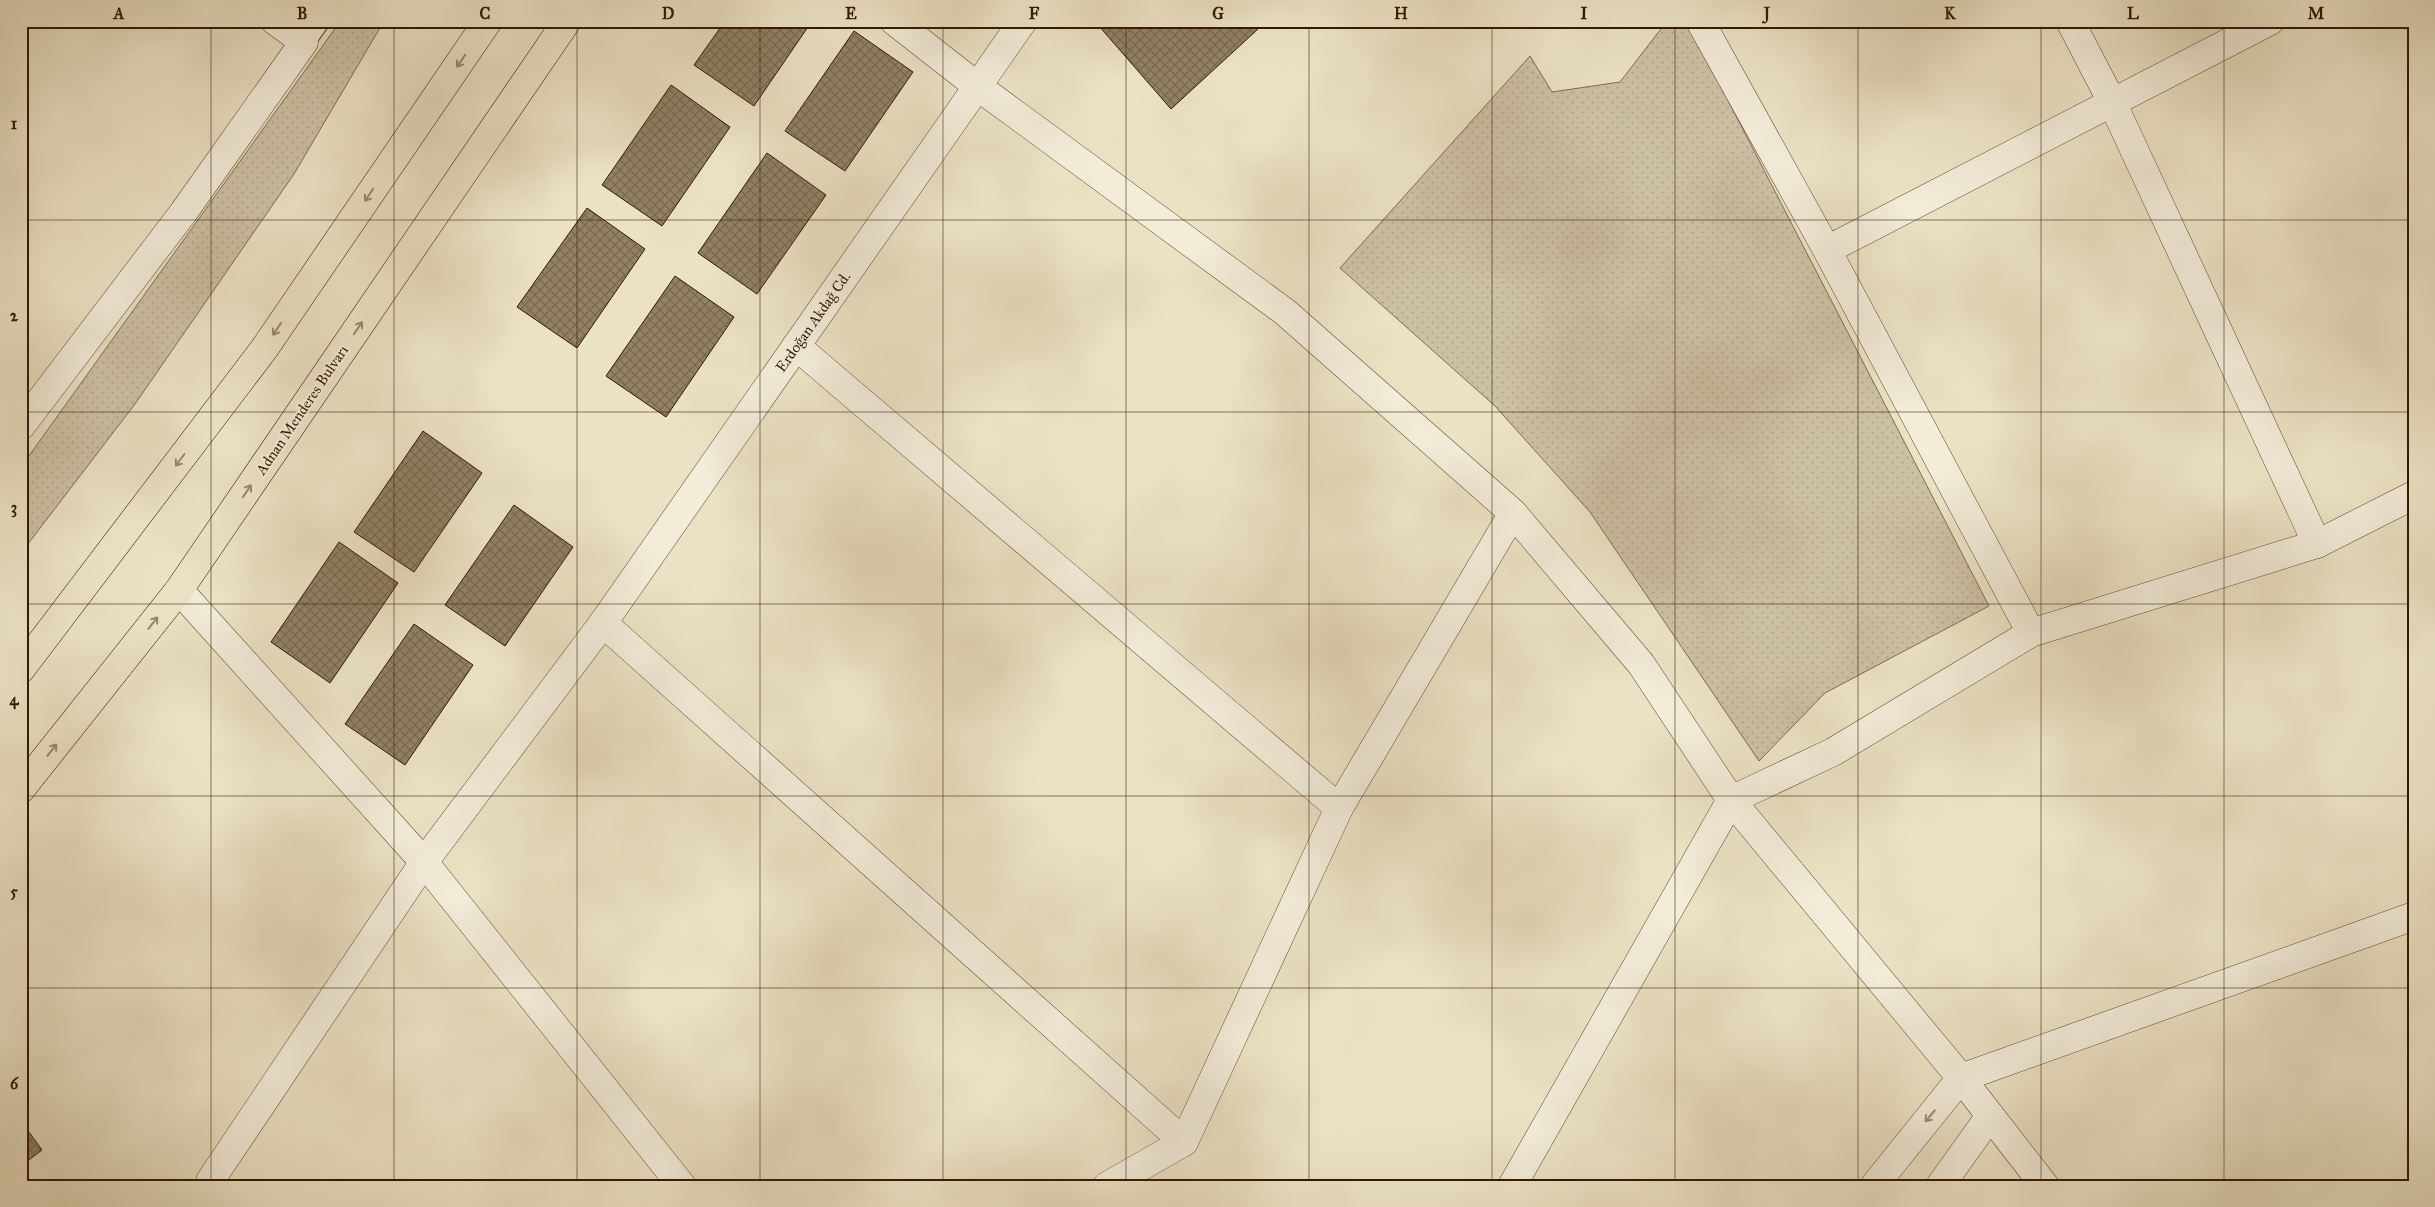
<svg xmlns="http://www.w3.org/2000/svg" width="2435" height="1207" font-family="'IM FELL Great Primer',serif">
	<style>
		.park { fill: url(#park-dots); stroke: #7f6c52 }
		.building { fill: url(#building-cross-hatch); stroke: #321800 }
		.lines { fill: none; stroke-linecap: round; stroke-linejoin: round }
		.service-casing { stroke: #604a31; stroke-width: 23 }
		.minor-casing { stroke: #604a31; stroke-width: 29 }
		.trunk-casing { stroke: #321800; stroke-width: 29 }
		.service { stroke: #f2ecd9; stroke-width: 21 }
		.minor { stroke: #f2ecd9; stroke-width: 28 }
		.trunk { stroke: #ebe2c5; stroke-width: 28 }
		.oneway { stroke: #98876c }
		.oneway2 { stroke: #9c8d77 }
		.grid { fill: none; stroke: #321800; stroke-width: 1; stroke-opacity: 0.55 }
		.labels { text-anchor: middle; stroke-width: 4; stroke-linejoin: round; paint-order: stroke }
		.street-label { font-size: 15px; fill: #321800; stroke: #f2ecd9 }
		.neatline { fill: none; stroke: #321800; stroke-width: 2 }
		.grid-label { font-size: 16px; text-anchor: middle; font-weight: bold; fill: #321800 }
	</style>
	<defs>
		<pattern id="park-dots" width="8" height="8" patternUnits="userSpaceOnUse" patternTransform="scale(1.25)"><rect width="8" height="8" fill="#ccc0a4"/><path d="M2 2h.1M6 6h.1" fill="none" stroke="#b0a48b" stroke-width="1.8" stroke-linecap="round"/></pattern>
		<pattern id="building-cross-hatch" width="8" height="8" patternUnits="userSpaceOnUse" patternTransform="scale(1.25)"><rect width="8" height="8" fill="#928166"/><path d="M0 0l8 8M0 8l8-8" fill="none" stroke="#786952"/></pattern>
	</defs>
	<rect width="100%" height="100%" fill="#ebe2c5"/>
	<filter id="stains"><feTurbulence type="fractalNoise" baseFrequency=".004" numOctaves="4"/><feColorMatrix values="0 0 0 0 .2 0 0 0 0 .09 0 0 0 0 .02 0 0 0 .5 -.17"/></filter>
	<radialGradient id="worn" r=".72"><stop offset=".6" stop-color="#630" stop-opacity="0"/><stop offset="1" stop-color="#630" stop-opacity=".3"/></radialGradient>
	<g class="park">
		<polygon points="342,21 384,21 294,174 135,404 21,553 21,467 334,30"/>
		<polygon points="1667,21 1687,21 1989,606 1825,693 1759,761 1590,512 1495,406 1340,268 1530,56 1552,92 1620,82"/>
	</g>
	<g class="building">
		<polygon points="725,21 812,21 754,106 694,65"/>
		<polygon points="1105,21 1250,21 1258,29 1171,109 1099,26"/>
		<polygon points="854,31 913,72 845,171 785,131"/>
		<polygon points="671,85 730,127 662,226 602,185"/>
		<polygon points="767,153 826,195 757,294 698,253"/>
		<polygon points="587,208 645,249 577,348 517,307"/>
		<polygon points="675,276 734,317 666,417 606,376"/>
		<polygon points="423,431 482,473 414,572 354,532"/>
		<polygon points="514,505 573,547 505,646 445,605"/>
		<polygon points="339,542 398,583 330,683 271,642"/>
		<polygon points="414,624 473,665 405,765 345,724"/>
		<polygon points="21,1121 42,1150 21,1166"/>
	</g>
	<g class="lines">
		<g class="service-casing">
			<polyline id="service" points="304,42 319,21"/>
		</g>
		<g class="minor-casing">
			<g id="minor">
				<polyline points="894,21 977,86 1285,312 1513,513 1641,664 1731,800 1961,1078 1874,1186"/>
				<polyline points="1700,21 1827,250 2031,633"/>
				<polyline points="2070,21 2112,102 2317,544"/>
				<polyline points="1827,250 2270,21"/>
				<polyline points="796,346 1339,808"/>
				<polyline points="21,426 183,213 304,42 275,21"/>
				<polyline points="179,590 424,862 682,1186"/>
				<polyline points="603,623 1184,1142 1339,808 1513,513"/>
				<polyline points="215,1186 210,1181 424,862 603,623 1023,21"/>
				<polyline points="1107,1186 1184,1142"/>
				<polyline points="1512,1186 1731,800 1833,752 2031,633 2317,544 2414,495"/>
				<polyline points="1940,1186 1990,1116"/>
				<polyline points="2045,1186 1961,1078 2414,916"/>
			</g>
		</g>
		<g class="trunk-casing">
			<g id="trunk">
				<polyline points="21,669 264,349 488,21"/>
				<polyline points="21,789 179,590 567,21"/>
			</g>
		</g>
		<use href="#service" class="service"/>
		<use href="#minor" class="minor"/>
		<use href="#trunk" class="trunk"/>
	</g>
	<defs><path id="oneway-shaft" d="M-6 0H5M1.5-3L5.5 0L1.5 3" fill="none" stroke-width="1.6" stroke-linecap="round" stroke-linejoin="round" transform="scale(1.25)"/></defs>
	<g class="oneway">
		<use href="#oneway-shaft" transform="translate(461 61) rotate(124)"/>
		<use href="#oneway-shaft" transform="translate(369 195) rotate(124)"/>
		<use href="#oneway-shaft" transform="translate(358 328) rotate(-56)"/>
		<use href="#oneway-shaft" transform="translate(277 329) rotate(124)"/>
		<use href="#oneway-shaft" transform="translate(180 460) rotate(127)"/>
		<use href="#oneway-shaft" transform="translate(247 491) rotate(-56)"/>
		<use href="#oneway-shaft" transform="translate(153 623) rotate(-52)"/>
		<use href="#oneway-shaft" transform="translate(52 750) rotate(-52)"/>
	</g>
	<use class="oneway2" href="#oneway-shaft" transform="translate(1930 1116) rotate(130)"/>
	<path class="grid" d="M 211,21 L 211,1186M 394,21 L 394,1186M 577,21 L 577,1186M 760,21 L 760,1186M 943,21 L 943,1186M 1126,21 L 1126,1186M 1309,21 L 1309,1186M 1492,21 L 1492,1186M 1675,21 L 1675,1186M 1858,21 L 1858,1186M 2041,21 L 2041,1186M 2224,21 L 2224,1186M 21,220 L 2414,220M 21,412 L 2414,412M 21,604 L 2414,604M 21,796 L 2414,796M 21,988 L 2414,988"/>
	<g class="labels">
		<g class="street-label">
			<text transform="translate(813 322) rotate(-55)" y="5">Erdoğan Akdağ Cd.</text>
			<text transform="translate(302 410) rotate(-56)" y="5">Adnan Menderes Bulvarı</text>
		</g>
	</g>
	<rect width="2435" height="1207" fill="none" stroke="#ebe2c5" stroke-width="55"/>
	<rect x="28" y="28" width="2380" height="1152" class="neatline"/>
	<g class="grid-label">
		<text x="119" y="19">A</text>
		<text x="302" y="19">B</text>
		<text x="485" y="19">C</text>
		<text x="668" y="19">D</text>
		<text x="851" y="19">E</text>
		<text x="1034" y="19">F</text>
		<text x="1218" y="19">G</text>
		<text x="1401" y="19">H</text>
		<text x="1584" y="19">I</text>
		<text x="1767" y="19">J</text>
		<text x="1950" y="19">K</text>
		<text x="2133" y="19">L</text>
		<text x="2316" y="19">M</text>
		<text x="14" y="129">1</text>
		<text x="14" y="321">2</text>
		<text x="14" y="513">3</text>
		<text x="14" y="705">4</text>
		<text x="14" y="897">5</text>
		<text x="14" y="1089">6</text>
	</g>
	<rect width="100%" height="100%" filter="url(#stains)"/>
	<rect width="100%" height="100%" fill="url(#worn)"/>
</svg>
